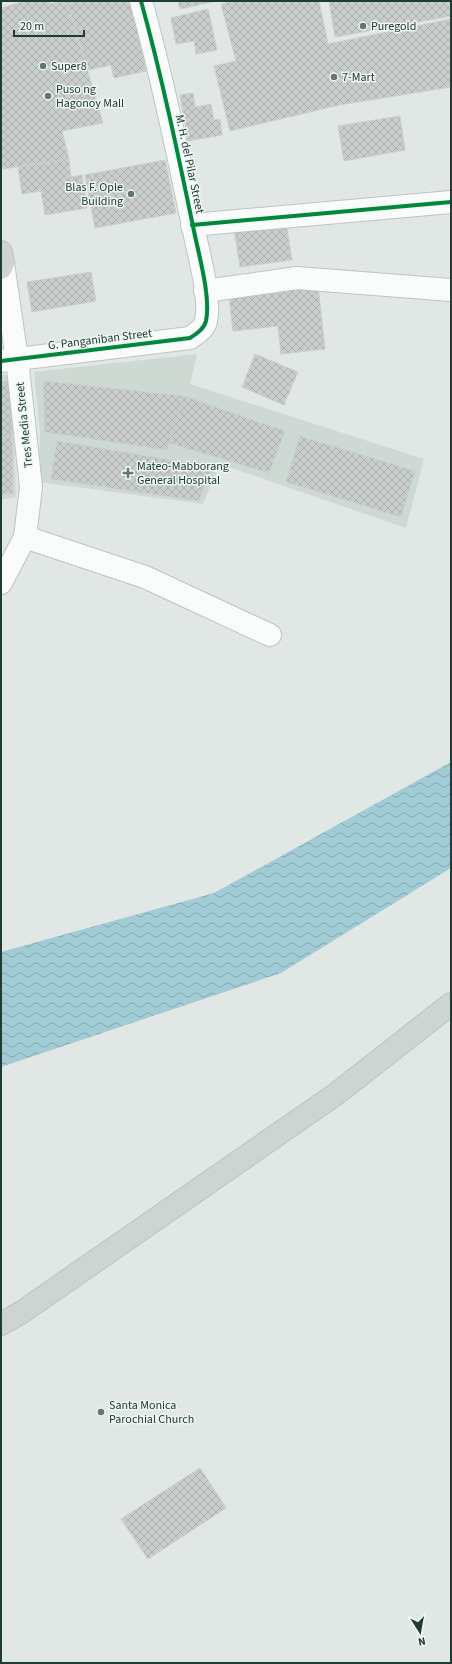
<svg xmlns="http://www.w3.org/2000/svg" width="452" height="1664" font-family="'Source Sans 3',sans-serif">
	<style>
		.built { fill: #cfd9d4 }
		.water { fill: url(#water-waves) }
		.building { fill: url(#building-cross-hatch); stroke: #cad0cd }
		.lines { fill: none; stroke-linecap: round; stroke-linejoin: round }
		.minor-casing { stroke: #bec4c1; stroke-width: 24 }
		.major-casing { stroke: #bbc4c1; stroke-width: 24 }
		.minor { stroke: #fafbfb; stroke-width: 22 }
		.major { stroke: #cdd4d2; stroke-width: 22 }
		.cycleway-casing { stroke: #eff7f3; stroke-width: 6 }
		.cycleway { stroke: #00873e; stroke-width: 4 }
		.poi-dot { fill: #647772; stroke: #eff7f3; stroke-width: 1.5 }
		.labels { text-anchor: middle; stroke-width: 3; stroke-linejoin: round; paint-order: stroke }
		.poi-label { font-size: 12px; fill: #203a34; stroke: #eff7f3; text-anchor: start }
		.street-label { font-size: 12px; fill: #203a34; stroke: #eff7f3 }
	</style>
	<defs>
		<pattern id="water-waves" width="16" height="10" patternUnits="userSpaceOnUse"><rect width="16" height="10" fill="#a1ccd6"/><path d="M0 5q4-4 8 0t8 0" fill="none" stroke="#83a7ae"/></pattern>
		<pattern id="building-cross-hatch" width="8" height="8" patternUnits="userSpaceOnUse"><rect width="8" height="8" fill="#c9cecc"/><path d="M0 0l8 8M0 8l8-8" fill="none" stroke="#acb2b0"/></pattern>
	</defs>
	<rect width="100%" height="100%" fill="#e1e7e4"/>
	<g class="built">
		<polygon points="197,354 190,384 424,459 406,528 220,464 203,504 39,482 40,434 34,372"/>
		<polygon points="12,374 16,497 1,500 1,375"/>
	</g>
	<polygon class="water" points="451,762 451,868 281,973 1,1067 1,952 214,893"/>
	<g class="building">
		<polygon points="25,1 49,1 49,4 67,1 103,123 62,131 69,159 3,169 1,155 1,8"/>
		<polygon points="67,1 132,1 146,71 114,78 111,65 88,70"/>
		<polygon points="178,1 217,1 180,9"/>
		<polygon points="233,1 319,1 328,44 451,19 451,87 339,105 230,131 214,66 236,61 221,4"/>
		<polygon points="329,1 451,1 451,16 335,37"/>
		<polygon points="208,9 217,50 196,54 194,41 176,44 171,18"/>
		<polygon points="193,93 195,107 211,104 214,120 220,119 222,135 188,141 180,95"/>
		<polygon points="400,116 405,150 344,161 338,126"/>
		<polygon points="69,159 71,177 82,175 87,208 45,215 41,191 22,194 18,167"/>
		<polygon points="165,160 176,213 95,228 85,175"/>
		<polygon points="286,222 292,260 240,267 234,229"/>
		<polygon points="91,272 96,301 32,312 27,282"/>
		<polygon points="318,286 325,349 281,354 278,326 233,331 229,296"/>
		<polygon points="255,354 298,372 284,405 242,387"/>
		<polygon points="1,381 12,381 12,436 1,437"/>
		<polygon points="43,381 184,396 167,450 45,432"/>
		<polygon points="184,396 285,431 269,473 169,443"/>
		<polygon points="12,436 13,494 1,494 1,437"/>
		<polygon points="300,436 415,471 401,517 286,482"/>
		<polygon points="57,441 212,467 199,501 51,479"/>
		<polygon points="200,1468 226,1508 148,1559 121,1519"/>
	</g>
	<g class="lines">
		<g class="minor-casing">
			<g id="minor">
				<polyline points="192,225 451,202"/>
				<polyline points="205,291 297,278 451,290"/>
				<path d="M 1,361 L 190,338 C 196,334 204,329 206,321 C 211,297 199,256 194,231 C 178,154 162,77 141,1"/>
				<polyline points="25,537 145,577 270,635"/>
				<polyline points="1,583 25,537 31,487 17,359 3,263"/>
			</g>
		</g>
		<g class="major-casing">
			<g id="major">
				<polyline points="1,252 3,263 1,268"/>
				<polyline points="1,1324 22,1312 336,1094 451,1004"/>
			</g>
		</g>
		<use href="#minor" class="minor"/>
		<use href="#major" class="major"/>
		<g class="cycleway-casing">
			<g id="cycleway">
				<polyline points="192,225 451,202"/>
				<path d="M 1,361 L 190,338 C 196,334 204,329 206,321 C 211,297 199,256 194,231 C 178,154 162,77 141,1"/>
			</g>
		</g>
		<use href="#cycleway" class="cycleway"/>
	</g>
	<g class="poi-dot">
		<circle cx="363" cy="26" r="4"/>
		<circle cx="43" cy="66" r="4"/>
		<circle cx="334" cy="77" r="4"/>
		<circle cx="48" cy="96" r="4"/>
		<circle cx="131" cy="194" r="4"/>
		<path d="M126 467h4v4h4v4h-4v4h-4v-4h-4v-4h4z"/>
		<circle cx="101" cy="1412" r="4"/>
	</g>
	<g class="labels">
		<g class="poi-label">
			<text x="371" y="30">Puregold</text>
			<text x="51" y="70">Super8</text>
			<text x="342" y="81">7-Mart</text>
			<text x="56" y="93">Puso ng<tspan x="56" dy="14">Hagonoy Mall</tspan></text>
			<text x="123" y="191" text-anchor="end">Blas F. Ople<tspan x="123" dy="14">Building</tspan></text>
			<text x="137" y="470">Mateo-Mabborang<tspan x="137" dy="14">General Hospital</tspan></text>
			<text x="109" y="1409">Santa Monica<tspan x="109" dy="14">Parochial Church</tspan></text>
		</g>
		<g class="street-label">
			<text transform="translate(190 164) rotate(78)" y="4">M. H. del Pilar Street</text>
			<text transform="translate(100 339) rotate(-7)" y="4">G. Panganiban Street</text>
			<text transform="translate(24 425) rotate(-96)" y="4">Tres Media Street</text>
		</g>
	</g>
	<rect width="452" height="1664" fill="none" stroke="#203a34" stroke-width="4"/>
	<g transform="translate(420 1632) rotate(169)" stroke="#eff7f3" stroke-width="3" paint-order="stroke">
	<path d="M0-3L7 15L0 10L-7 15Z" fill="#203a34"/>
	<text y="-6" font-size="11" font-weight="bold" text-anchor="middle" fill="#203a34">N</text>
	</g>
	<path d="M14 30v6h70v-6" fill="none" stroke="#203a34" stroke-width="2"/>
	<text x="20" y="30" font-size="12" fill="#203a34" stroke="#eff7f3" stroke-width="3" paint-order="stroke">20 m</text>
</svg>
